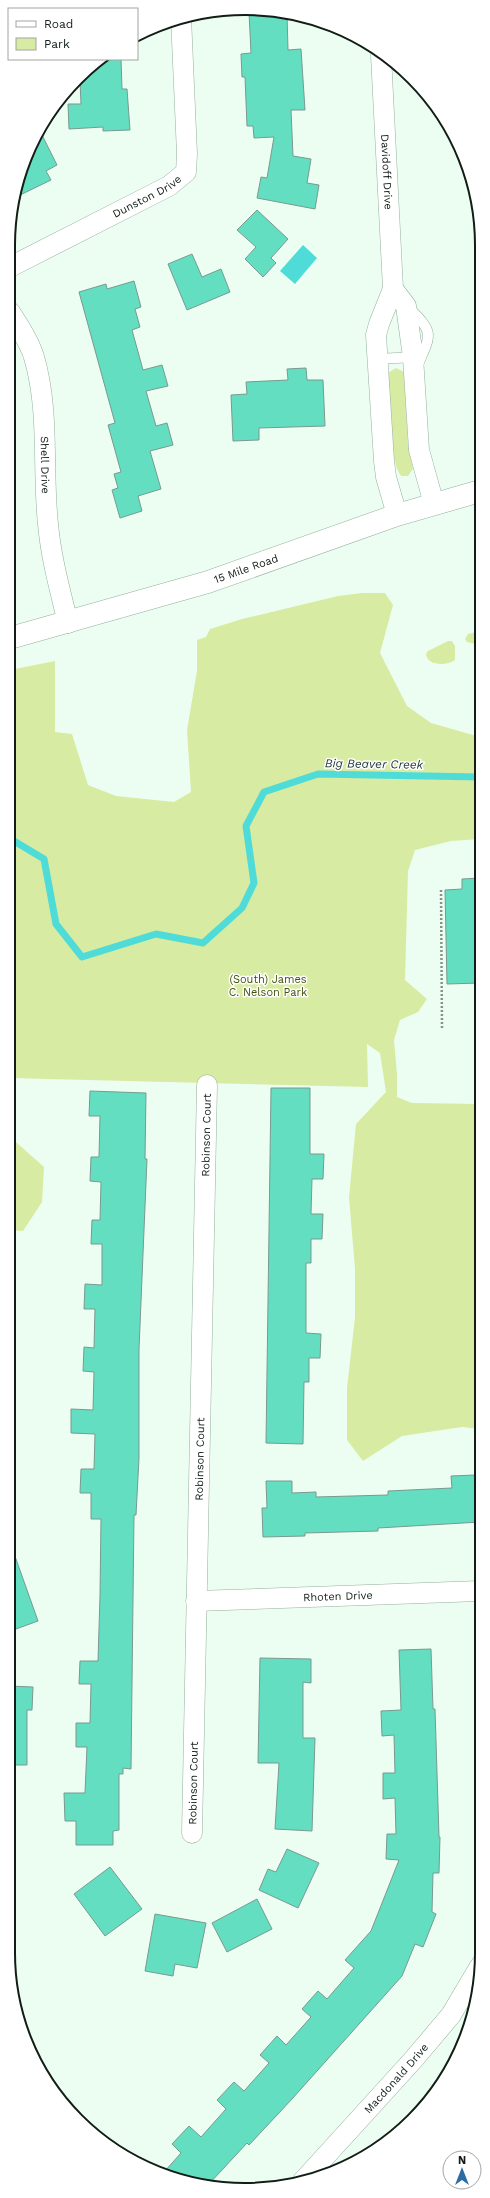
<svg xmlns="http://www.w3.org/2000/svg" width="490" height="2198" font-family="'Work Sans',sans-serif">
	<style>
		.green { fill: #d8eba2 }
		.water { fill: #4fdcd8 }
		.lines { fill: none; stroke-linecap: round; stroke-linejoin: round }
		.stream { stroke: #4fdcd8; stroke-width: 7 }
		.building { fill: #64dec0; stroke: #789a90 }
		.service-casing { stroke: #94b09d; stroke-width: 11 }
		.minor-casing { stroke: #94b09d; stroke-width: 21 }
		.secondary-casing { stroke: #94b09d; stroke-width: 23 }
		.path { stroke: #849289; stroke-width: 2.5; stroke-dasharray: 2 2; stroke-linecap: butt }
		.service { stroke: #fff; stroke-width: 10 }
		.minor { stroke: #fff; stroke-width: 20 }
		.secondary { stroke: #fff; stroke-width: 22 }
		.labels { text-anchor: middle; stroke-width: 3; stroke-linejoin: round; paint-order: stroke }
		.street-label { font-size: 11px; fill: #121d16; stroke: #fff }
		.park-label { font-size: 11px; fill: #45520e; stroke: #fff }
		.water-label { font-size: 12px; font-style: italic; fill: #1e3535; stroke: #fff }
		.rim { fill: none; stroke: #121d16; stroke-width: 2 }
	</style>
	<rect width="100%" height="100%" fill="#ecfef2"/>
	<g class="green">
		<path d="M 396,368 L 404,372 L 408,444 L 413,469 L 408,476 L 402,476 C 389,466 389,392 388,373 Z"/>
		<polygon points="362,593 385,593 393,605 380,653 407,706 431,723 480,737 480,839 451,841 415,850 408,871 405,980 427,999 418,1012 400,1020 394,1040 397,1074 397,1097 412,1103 480,1104 480,1429 462,1427 402,1436 363,1461 347,1440 347,1388 355,1317 355,1269 349,1197 356,1124 386,1092 380,1053 367,1044 368,1087 9,1078 10,670 55,661 55,732 72,734 88,785 116,796 174,802 191,792 187,730 197,671 197,640 206,637 210,629 242,619 338,596"/>
		<polygon points="480,631 480,645 467,642 465,639 468,634"/>
		<path d="M 448,641 L 452,641 L 455,646 L 455,660 C 447,666 427,666 426,654 L 428,651 Z"/>
		<polygon points="9,1136 44,1167 42,1202 23,1231 9,1230"/>
	</g>
	<polygon class="water" points="303,245 317,258 295,284 280,271"/>
	<g class="lines">
		<polyline class="stream" points="9,838 44,859 56,924 82,957 156,934 203,943 242,908 254,883 246,826 264,792 318,774 480,777"/>
	</g>
	<g class="building">
		<polygon points="276,10 287,13 288,50 301,49 305,110 291,110 293,156 311,159 307,183 319,185 315,209 257,198 261,177 267,178 274,137 254,138 253,126 247,126 245,77 242,77 241,54 251,53 249,12"/>
		<polygon points="99,59 121,59 122,89 127,89 130,130 103,131 103,127 69,129 68,104 81,104 80,81"/>
		<polygon points="39,129 57,165 46,171 51,180 16,197"/>
		<polygon points="257,210 288,239 271,258 276,263 263,277 245,259 256,247 237,230"/>
		<polygon points="192,254 202,277 221,269 230,292 187,310 168,264"/>
		<polygon points="134,281 141,307 135,309 140,327 132,330 143,370 162,365 168,386 146,391 156,426 167,423 173,445 150,451 161,489 138,496 142,511 120,518 112,490 118,488 114,474 121,472 108,425 115,423 79,292 106,284 107,289"/>
		<polygon points="306,368 307,380 323,380 325,426 259,428 259,440 233,441 231,395 247,394 246,382 288,380 287,369"/>
		<polygon points="480,878 480,983 447,984 445,890 462,889 462,879"/>
		<polygon points="271,1088 310,1088 310,1154 324,1154 323,1179 312,1179 311,1214 323,1214 322,1239 311,1239 311,1263 306,1263 306,1333 321,1334 320,1358 309,1358 309,1382 304,1382 303,1444 266,1443"/>
		<polygon points="90,1091 146,1093 145,1159 147,1159 139,1349 139,1458 136,1515 134,1515 131,1769 123,1768 123,1774 119,1774 119,1830 113,1831 113,1845 76,1845 76,1821 65,1821 64,1793 85,1793 87,1747 76,1747 76,1723 90,1723 91,1684 79,1684 80,1661 98,1661 100,1596 101,1519 91,1519 91,1493 80,1493 81,1469 94,1469 95,1434 71,1433 71,1409 93,1410 94,1372 83,1371 84,1347 94,1348 95,1309 84,1309 85,1284 102,1285 102,1244 91,1244 92,1220 100,1220 101,1182 90,1181 91,1157 99,1157 100,1116 89,1116"/>
		<polygon points="475,1475 476,1485 480,1485 480,1522 378,1528 378,1531 305,1533 305,1536 263,1537 262,1508 267,1508 266,1481 292,1481 292,1493 316,1492 316,1497 388,1495 388,1491 452,1488 451,1476"/>
		<polygon points="8,1545 11,1545 38,1621 16,1629 8,1607"/>
		<polygon points="431,1649 433,1709 435,1709 439,1837 440,1837 439,1873 433,1873 432,1912 436,1914 423,1947 415,1944 402,1976 292,2099 249,2145 247,2143 209,2184 164,2172 181,2153 172,2144 189,2126 201,2137 226,2109 217,2100 234,2082 244,2091 269,2063 260,2055 277,2036 286,2045 311,2017 302,2009 318,1991 327,1999 354,1968 345,1960 371,1931 399,1860 386,1859 387,1834 396,1834 395,1798 383,1799 383,1773 395,1773 394,1735 382,1736 381,1711 401,1710 399,1650"/>
		<polygon points="260,1658 311,1659 311,1683 303,1682 303,1738 315,1738 312,1831 275,1829 279,1763 258,1763"/>
		<polygon points="9,1686 33,1687 32,1710 27,1710 27,1765 8,1765"/>
		<polygon points="287,1849 319,1863 298,1908 259,1890 268,1869 276,1872"/>
		<polygon points="110,1867 142,1909 105,1936 74,1894"/>
		<polygon points="257,1899 272,1929 227,1952 212,1923"/>
		<polygon points="155,1914 206,1923 197,1968 175,1964 173,1976 145,1971"/>
	</g>
	<g class="lines">
		<g class="service-casing">
			<g id="service">
				<path d="M 409,308 C 436,334 430,335 417,367"/>
				<polyline points="379,359 413,357"/>
			</g>
		</g>
		<g class="minor-casing">
			<g id="minor">
				<path id="s1" d="M 381,55 L 393,289 L 379,324 L 376,335 L 384,461 L 386,477 L 397,515"/>
				<path id="s2" d="M 10,267 L 169,186 L 186,172 L 187,154 L 181,17"/>
				<polyline points="393,289 406,306 413,357 419,450 434,504"/>
				<path id="s3" d="M 10,312 C 19,326 29,341 34,357 C 50,412 42,469 48,524 C 51,558 60,590 68,623"/>
				<path id="s4" d="M 196,1601 L 480,1591"/>
				<path id="s5" d="M 192,1833 L 207,1085"/>
				<path id="s6" d="M 302,2182 L 413,2060 L 451,2015 L 480,1966"/>
			</g>
		</g>
		<g class="secondary-casing">
			<g id="secondary">
				<path id="s7" d="M 10,638 L 208,582 L 397,515 L 480,491"/>
			</g>
		</g>
		<polyline class="path" points="441,890 442,1030"/>
		<use href="#service" class="service"/>
		<use href="#minor" class="minor"/>
		<use href="#secondary" class="secondary"/>
	</g>
	<g class="labels">
		<g class="street-label">
			<text dy="4" stroke="none"><textPath href="#s1" startOffset="117">Davidoff Drive</textPath></text>
			<text dy="4" stroke="none"><textPath href="#s2" startOffset="154">Dunston Drive</textPath></text>
			<text dy="4" stroke="none"><textPath href="#s3" startOffset="160">Shell Drive</textPath></text>
			<text dy="4" stroke="none"><textPath href="#s7" startOffset="246">15 Mile Road</textPath></text>
			<text dy="4" stroke="none"><textPath href="#s5" startOffset="698">Robinson Court</textPath></text>
			<text dy="4" stroke="none"><textPath href="#s5" startOffset="374">Robinson Court</textPath></text>
			<text dy="4" stroke="none"><textPath href="#s4" startOffset="142">Rhoten Drive</textPath></text>
			<text dy="4" stroke="none"><textPath href="#s5" startOffset="50">Robinson Court</textPath></text>
			<text dy="4" stroke="none"><textPath href="#s6" startOffset="140">Macdonald Drive</textPath></text>
		</g>
		<g class="park-label">
			<text x="268" y="983">(South) James<tspan x="268" dy="13">C. Nelson Park</tspan></text>
		</g>
		<g class="water-label">
			<text transform="translate(374 764) rotate(1)" y="4">Big Beaver Creek</text>
		</g>
	</g>
	<path d="M0 0H490V2198H0ZM245 15H245A230 230 0 0 1 475 245V1953A230 230 0 0 1 245 2183H245A230 230 0 0 1 15 1953V245A230 230 0 0 1 245 15Z" fill="#fff" fill-rule="evenodd"/>
	<path class="rim" d="M245 15H245A230 230 0 0 1 475 245V1953A230 230 0 0 1 245 2183H245A230 230 0 0 1 15 1953V245A230 230 0 0 1 245 15Z"/>
	<rect x="8" y="8" width="130" height="52" fill="#ffffff" stroke="#a0a5a2"/>
	<rect x="16" y="21" width="20" height="6" fill="#ffffff" stroke="#a0a5a2"/>
	<text x="44" y="28" font-size="12" fill="#121d16">Road</text>
	<rect x="16" y="38" width="20" height="12" fill="#d8eba2" stroke="#a0a5a2"/>
	<text x="44" y="48" font-size="12" fill="#121d16">Park</text>
	<g transform="translate(462 2170)"><circle r="19" fill="#ffffff" stroke="#a0a5a2"/>
	<path d="M0-3L7 15L0 10L-7 15Z" fill="#2c6ca2"/>
	<text y="-6" font-size="11" font-weight="bold" text-anchor="middle" fill="#121d16">N</text>
	</g>
</svg>
